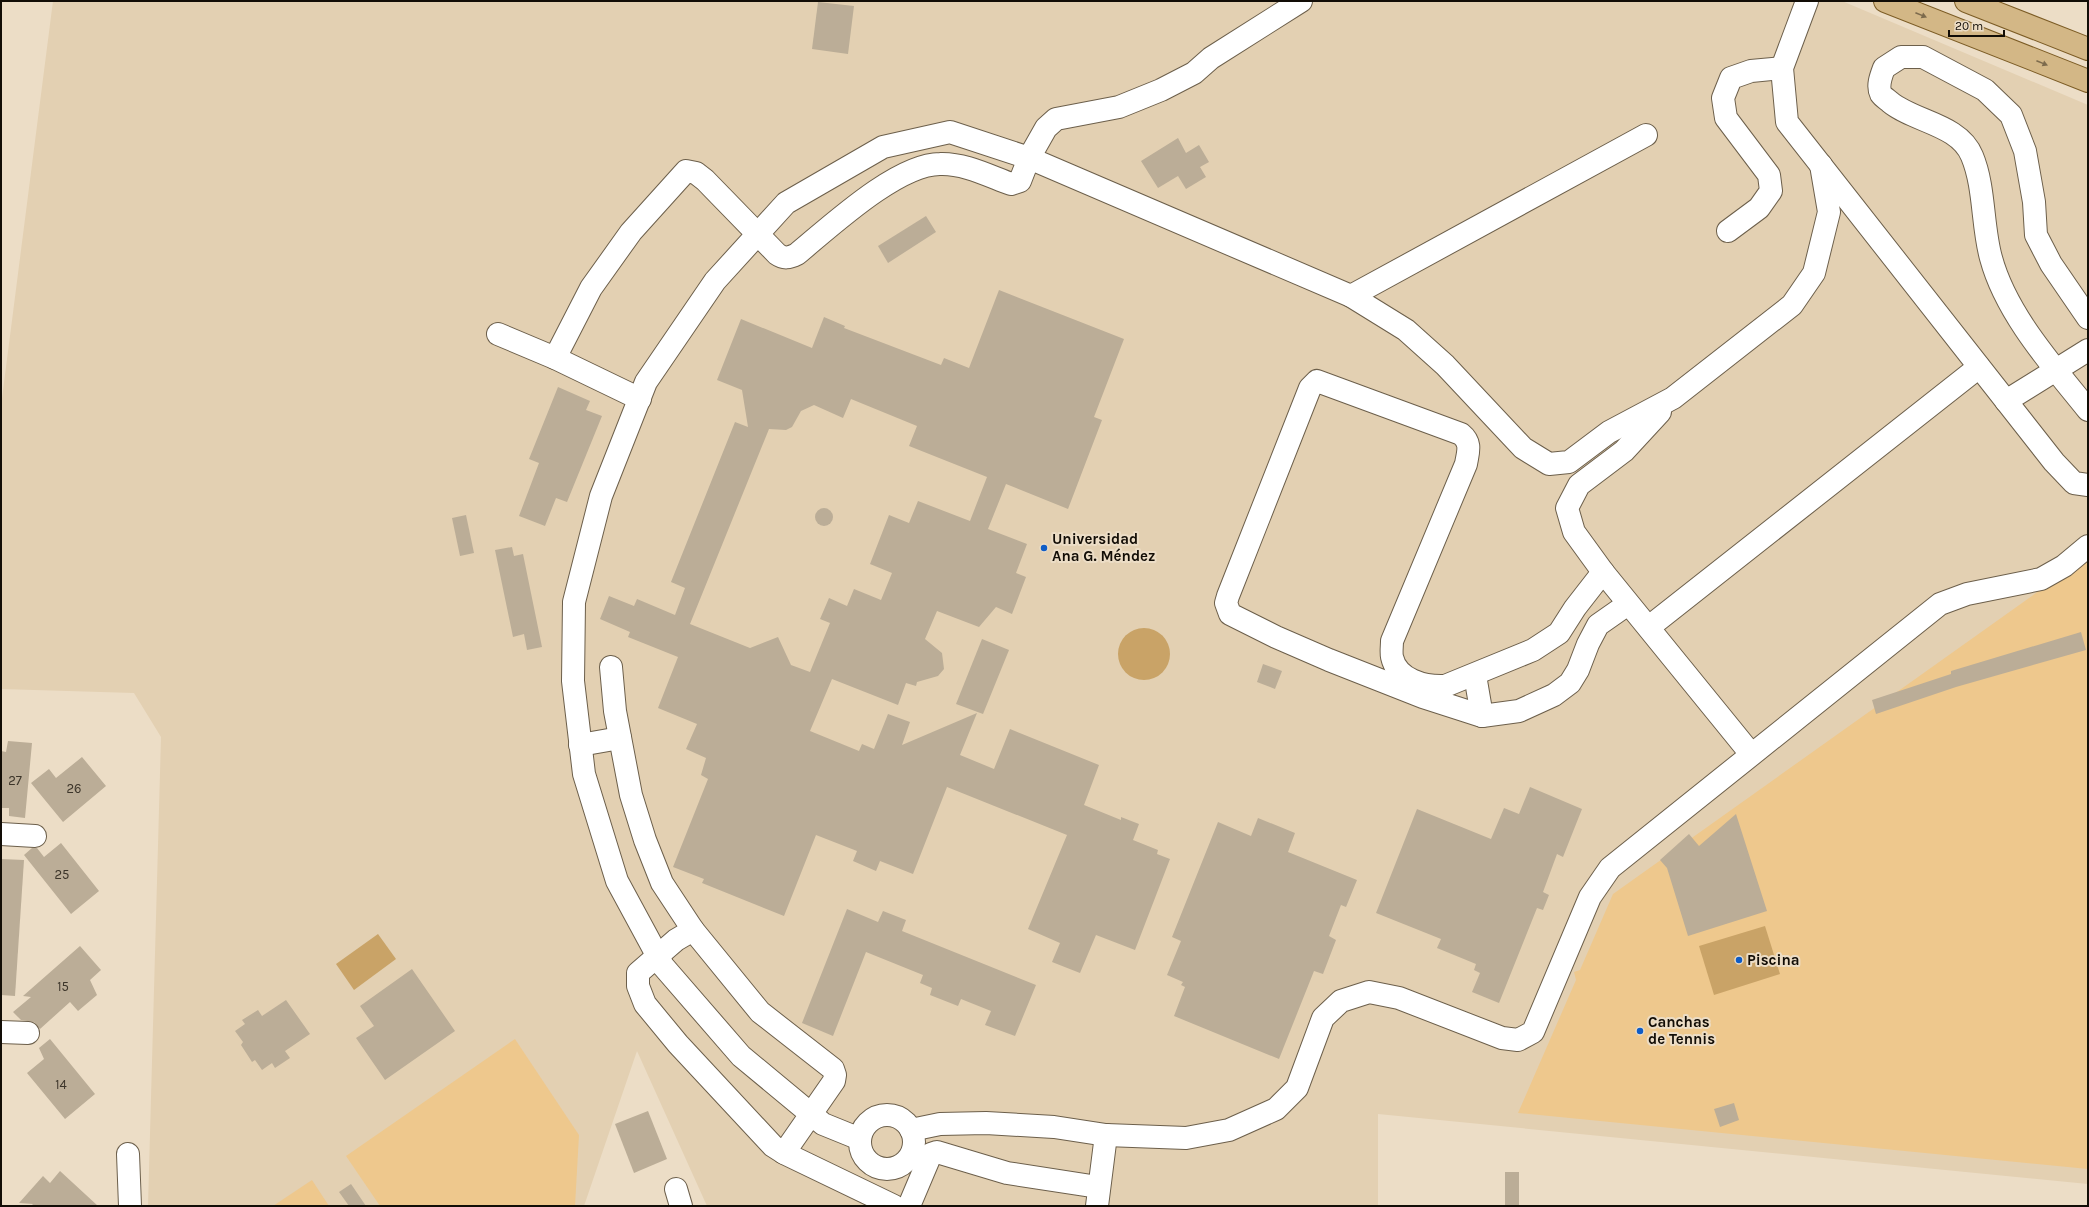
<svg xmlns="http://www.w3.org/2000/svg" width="2089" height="1207" font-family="Karla,sans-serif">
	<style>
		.built { fill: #e3d0b2 }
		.green { fill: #eec88d }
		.water { fill: #c9a367 }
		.building { fill: #bbad97; fill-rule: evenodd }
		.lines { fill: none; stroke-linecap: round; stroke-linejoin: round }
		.minor-casing { stroke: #6c5f4b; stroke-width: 24 }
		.major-casing { stroke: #7c5c25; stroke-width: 24 }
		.minor { stroke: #fff; stroke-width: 22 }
		.major { stroke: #d3b786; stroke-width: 22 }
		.oneway { fill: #7c6a4c }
		.poi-dot { fill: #0e5cc6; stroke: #ecddc6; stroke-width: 1.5 }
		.labels { text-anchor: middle; stroke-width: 4; stroke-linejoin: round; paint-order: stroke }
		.number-label { font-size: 13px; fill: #3c352a }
		.poi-label { font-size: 15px; font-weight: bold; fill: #120d06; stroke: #ecddc6; text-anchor: start }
	</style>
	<rect width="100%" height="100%" fill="#ecddc6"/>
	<polygon class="built" points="53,1 1842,1 2088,105 2088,1184 1378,1114 1378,1206 707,1206 637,1051 584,1206 148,1206 161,737 134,693 1,689 1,406"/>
	<g class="green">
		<polygon points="2088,556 2088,1169 1518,1113 1576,980 1574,972 1580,970 1613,894"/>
		<polygon points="515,1039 579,1135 575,1206 380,1206 346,1156"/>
		<polygon points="312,1180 329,1206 273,1206"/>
	</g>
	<g class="water">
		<circle cx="1144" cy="654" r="26"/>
		<polygon points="1765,926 1780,974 1714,995 1699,946"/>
		<polygon points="378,934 396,959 354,990 336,964"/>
	</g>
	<g class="building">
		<polygon points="818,2 854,6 848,54 812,49"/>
		<polygon points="1178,138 1186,153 1199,145 1209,162 1200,167 1206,177 1186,189 1178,176 1158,188 1141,161"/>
		<polygon points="926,216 936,232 888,263 878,246"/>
		<path d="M 999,290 L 1124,339 L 1094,417 L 1102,420 L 1068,509 L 1006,484 L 988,529 L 1027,544 L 1016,573 L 1026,577 L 1012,614 L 996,607 L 979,627 L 937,611 L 925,639 L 942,653 L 944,669 L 938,676 L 917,682 L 916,686 L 906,683 L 898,705 L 832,679 L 810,731 L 859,751 L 862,744 L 874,749 L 888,714 L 910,722 L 902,745 L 977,713 L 960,755 L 994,769 L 1010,729 L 1099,765 L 1084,805 L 1121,820 L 1121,817 L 1139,824 L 1133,840 L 1158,850 L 1157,854 L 1170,859 L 1135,950 L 1096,935 L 1080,973 L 1052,962 L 1060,943 L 1028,929 L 1067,835 L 947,787 L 913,874 L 880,861 L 876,871 L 853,861 L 857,851 L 816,835 L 784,916 L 702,883 L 704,879 L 673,867 L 708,779 L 701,775 L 706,758 L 686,749 L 697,724 L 658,708 L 678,657 L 628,637 L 630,632 L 600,619 L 609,596 L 634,606 L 637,599 L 675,615 L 685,588 L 671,582 L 735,422 L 748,427 L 742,390 L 717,380 L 741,319 L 812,348 L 824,317 L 845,326 L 844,328 L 941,365 L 944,358 L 969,368 ZM 851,399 L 917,426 L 909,446 L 987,477 L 970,521 L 918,501 L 909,523 L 889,515 L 870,564 L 892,573 L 881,600 L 854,589 L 847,606 L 829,598 L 820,619 L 830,623 L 810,672 L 791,665 L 778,637 L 750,648 L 690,624 L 769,429 L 786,430 L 792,427 L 801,411 L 814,405 L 843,418 Z"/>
		<polygon points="558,387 590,401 586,410 602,416 567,502 556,498 545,526 519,516 539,463 529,459"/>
		<circle cx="824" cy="517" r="9"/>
		<polygon points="466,515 474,553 460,556 452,518"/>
		<polygon points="512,547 514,556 523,554 542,647 527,650 524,634 513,637 495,550"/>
		<polygon points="2081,632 2086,650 1956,687 1876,714 1872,700 1951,674 1951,671"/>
		<polygon points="982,639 1009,650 983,714 956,704"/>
		<polygon points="1263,664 1282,671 1275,689 1257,682"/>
		<polygon points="8,741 32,743 25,818 9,816 9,808 1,808 1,751 6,752"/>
		<polygon points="82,757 106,786 63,822 31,783 49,769 56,778"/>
		<polygon points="1530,787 1582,809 1563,857 1557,854 1543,892 1549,895 1543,910 1537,908 1499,1003 1472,992 1480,973 1474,970 1476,964 1437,948 1441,939 1376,913 1417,809 1491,839 1504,808 1519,814"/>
		<polygon points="1736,814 1767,911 1688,936 1667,868 1660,860 1689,834 1699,846"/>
		<polygon points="1258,818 1295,833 1288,852 1357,880 1346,907 1341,905 1329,936 1336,940 1323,974 1314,971 1279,1059 1174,1016 1185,987 1181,985 1183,982 1167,975 1181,941 1172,937 1218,822 1251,836"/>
		<polygon points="61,843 99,891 71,914 24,855 32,848 37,848 44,857"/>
		<polygon points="1,859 24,860 15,996 1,995"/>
		<polygon points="847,909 878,922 883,911 906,920 902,931 1036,985 1015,1036 985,1025 991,1011 961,999 958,1006 930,995 932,988 920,983 923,975 866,952 833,1036 802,1023"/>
		<polygon points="80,946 101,970 90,980 97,995 78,1011 70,1002 40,1029 34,1022 21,1020 13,1012 31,997 23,996"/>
		<polygon points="412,969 455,1031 385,1080 356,1038 374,1026 360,1006"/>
		<polygon points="286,1000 310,1034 285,1051 290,1058 275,1068 272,1063 262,1070 255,1060 252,1062 241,1045 243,1042 235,1031 245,1024 242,1020 258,1010 262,1016"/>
		<polygon points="50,1039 95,1094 65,1119 27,1073 44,1059 39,1048"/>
		<polygon points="1734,1103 1739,1120 1720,1127 1714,1109"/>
		<polygon points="648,1111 667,1159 634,1173 615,1124"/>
		<polygon points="60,1171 98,1206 31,1206 33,1204 19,1203 43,1176 50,1183"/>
		<rect x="1505" y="1172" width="14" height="34"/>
		<polygon points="351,1184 366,1206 349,1206 339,1192"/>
	</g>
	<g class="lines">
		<g class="minor-casing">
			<g id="minor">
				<polyline points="1807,1 1782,68 1787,122 2054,462 2074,483 2088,485"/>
				<polyline points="1728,231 1759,208 1771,191 1769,175 1726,118 1723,98 1731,78 1751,71 1782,68"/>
				<polyline points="1351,296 1406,330 1445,365 1523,448 1549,464 1569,462 1609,432 1673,398 1792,305 1814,273 1829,212 1821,165"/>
				<path d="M 2088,318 L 2051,264 L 2036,235 L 2034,202 L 2025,151 L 2011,115 L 1985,90 L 1923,57 L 1901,57 L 1884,68 C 1881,76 1877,86 1881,94 C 1883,97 1888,100 1890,102 C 1914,122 1959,124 1972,156 C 1985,187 1982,226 1991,258 C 2006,314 2052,365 2088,410"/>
				<polyline points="498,334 555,358 640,399"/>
				<path d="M 555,358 L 591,288 L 631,232 L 686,171 L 696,173 L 705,180 L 777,254 C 784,259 789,258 797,254 C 830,227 897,164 940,164 C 964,163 989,176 1011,184 L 1020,181 L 1029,158 L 1046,128 L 1056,119 L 1119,107 L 1161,90 L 1194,73 L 1211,58 L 1301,1"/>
				<polyline points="2006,401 2088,350"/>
				<polyline points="1660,412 1624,451 1579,485 1567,508 1574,532 1603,572 1751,754"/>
				<path d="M 1603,572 L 1575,608 L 1559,633 L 1533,650 L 1445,686 C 1425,687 1397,680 1392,657 C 1391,652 1392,646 1392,641 L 1466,464 C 1468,452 1472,443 1461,434 L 1317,381 L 1310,388 L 1228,596 L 1226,603 L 1230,614 L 1276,637 L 1329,660 L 1423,697 L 1482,716 L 1519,711 L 1554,695 L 1570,683 L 1578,670 L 1588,644 L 1598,625 L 1628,604"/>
				<polyline points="1649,627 1979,367"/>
				<polyline points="611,667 615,711 631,795 645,840 662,883 693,930 760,1012 833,1069 835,1075 834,1081 784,1153"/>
				<polyline points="1475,675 1482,716"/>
				<polyline points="580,745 620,738"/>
				<polyline points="1,834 35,836"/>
				<polyline points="693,930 676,940 638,973 638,986 645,1004 678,1044 773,1146 784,1153 894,1206"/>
				<polyline points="1,1032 28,1033"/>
				<circle cx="887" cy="1142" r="27"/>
				<polyline points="911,1130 940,1124 986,1123 1054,1127 1106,1135 1186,1138 1229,1130 1276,1109 1297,1088 1323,1018 1341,1001 1369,992 1399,998 1502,1038 1518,1040 1533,1032 1590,897 1610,868 1940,604 1967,594 2041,579 2064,566 2088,546"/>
				<polyline points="860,1139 823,1124 741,1056 663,966 617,881 584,774 573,681 574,602 601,496 646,382 715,281 786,203 883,147 950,132 1029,158 1351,296 1646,135"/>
				<polyline points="128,1154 130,1206"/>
				<polyline points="676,1189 681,1206"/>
				<polyline points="909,1206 931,1154 937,1152 1007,1173 1098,1187"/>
				<polyline points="1097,1206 1106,1135"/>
			</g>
		</g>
		<g class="major-casing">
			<g id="major">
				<polyline points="1885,1 2088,81"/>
				<polyline points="1966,1 2088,49"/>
			</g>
		</g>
		<use href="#minor" class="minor"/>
		<use href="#major" class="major"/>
	</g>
	<defs><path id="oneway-solid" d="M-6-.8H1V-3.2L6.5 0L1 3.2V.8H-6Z"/></defs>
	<g class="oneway">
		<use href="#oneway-solid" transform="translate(1921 15) rotate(22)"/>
		<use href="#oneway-solid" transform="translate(2042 63) rotate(22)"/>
	</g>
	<g class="poi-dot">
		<circle cx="1044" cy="548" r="4"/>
		<circle cx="1739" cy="960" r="4"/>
		<circle cx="1640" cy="1031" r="4"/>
	</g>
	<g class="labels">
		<g class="number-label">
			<text x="15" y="785">27</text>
			<text x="74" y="793">26</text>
			<text x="62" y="879">25</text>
			<text x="63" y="991">15</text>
			<text x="61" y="1089">14</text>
		</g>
		<g class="poi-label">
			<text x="1052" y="544">Universidad<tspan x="1052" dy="17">Ana G. Méndez</tspan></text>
			<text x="1747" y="965">Piscina</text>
			<text x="1648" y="1027">Canchas<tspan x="1648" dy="17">de Tennis</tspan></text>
		</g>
	</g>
	<rect width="2089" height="1207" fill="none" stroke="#120d06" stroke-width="4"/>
	<path d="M1949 30v6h55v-6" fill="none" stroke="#120d06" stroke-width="2"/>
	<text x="1955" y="30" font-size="12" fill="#120d06" stroke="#ecddc6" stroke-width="3" paint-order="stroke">20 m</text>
</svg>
